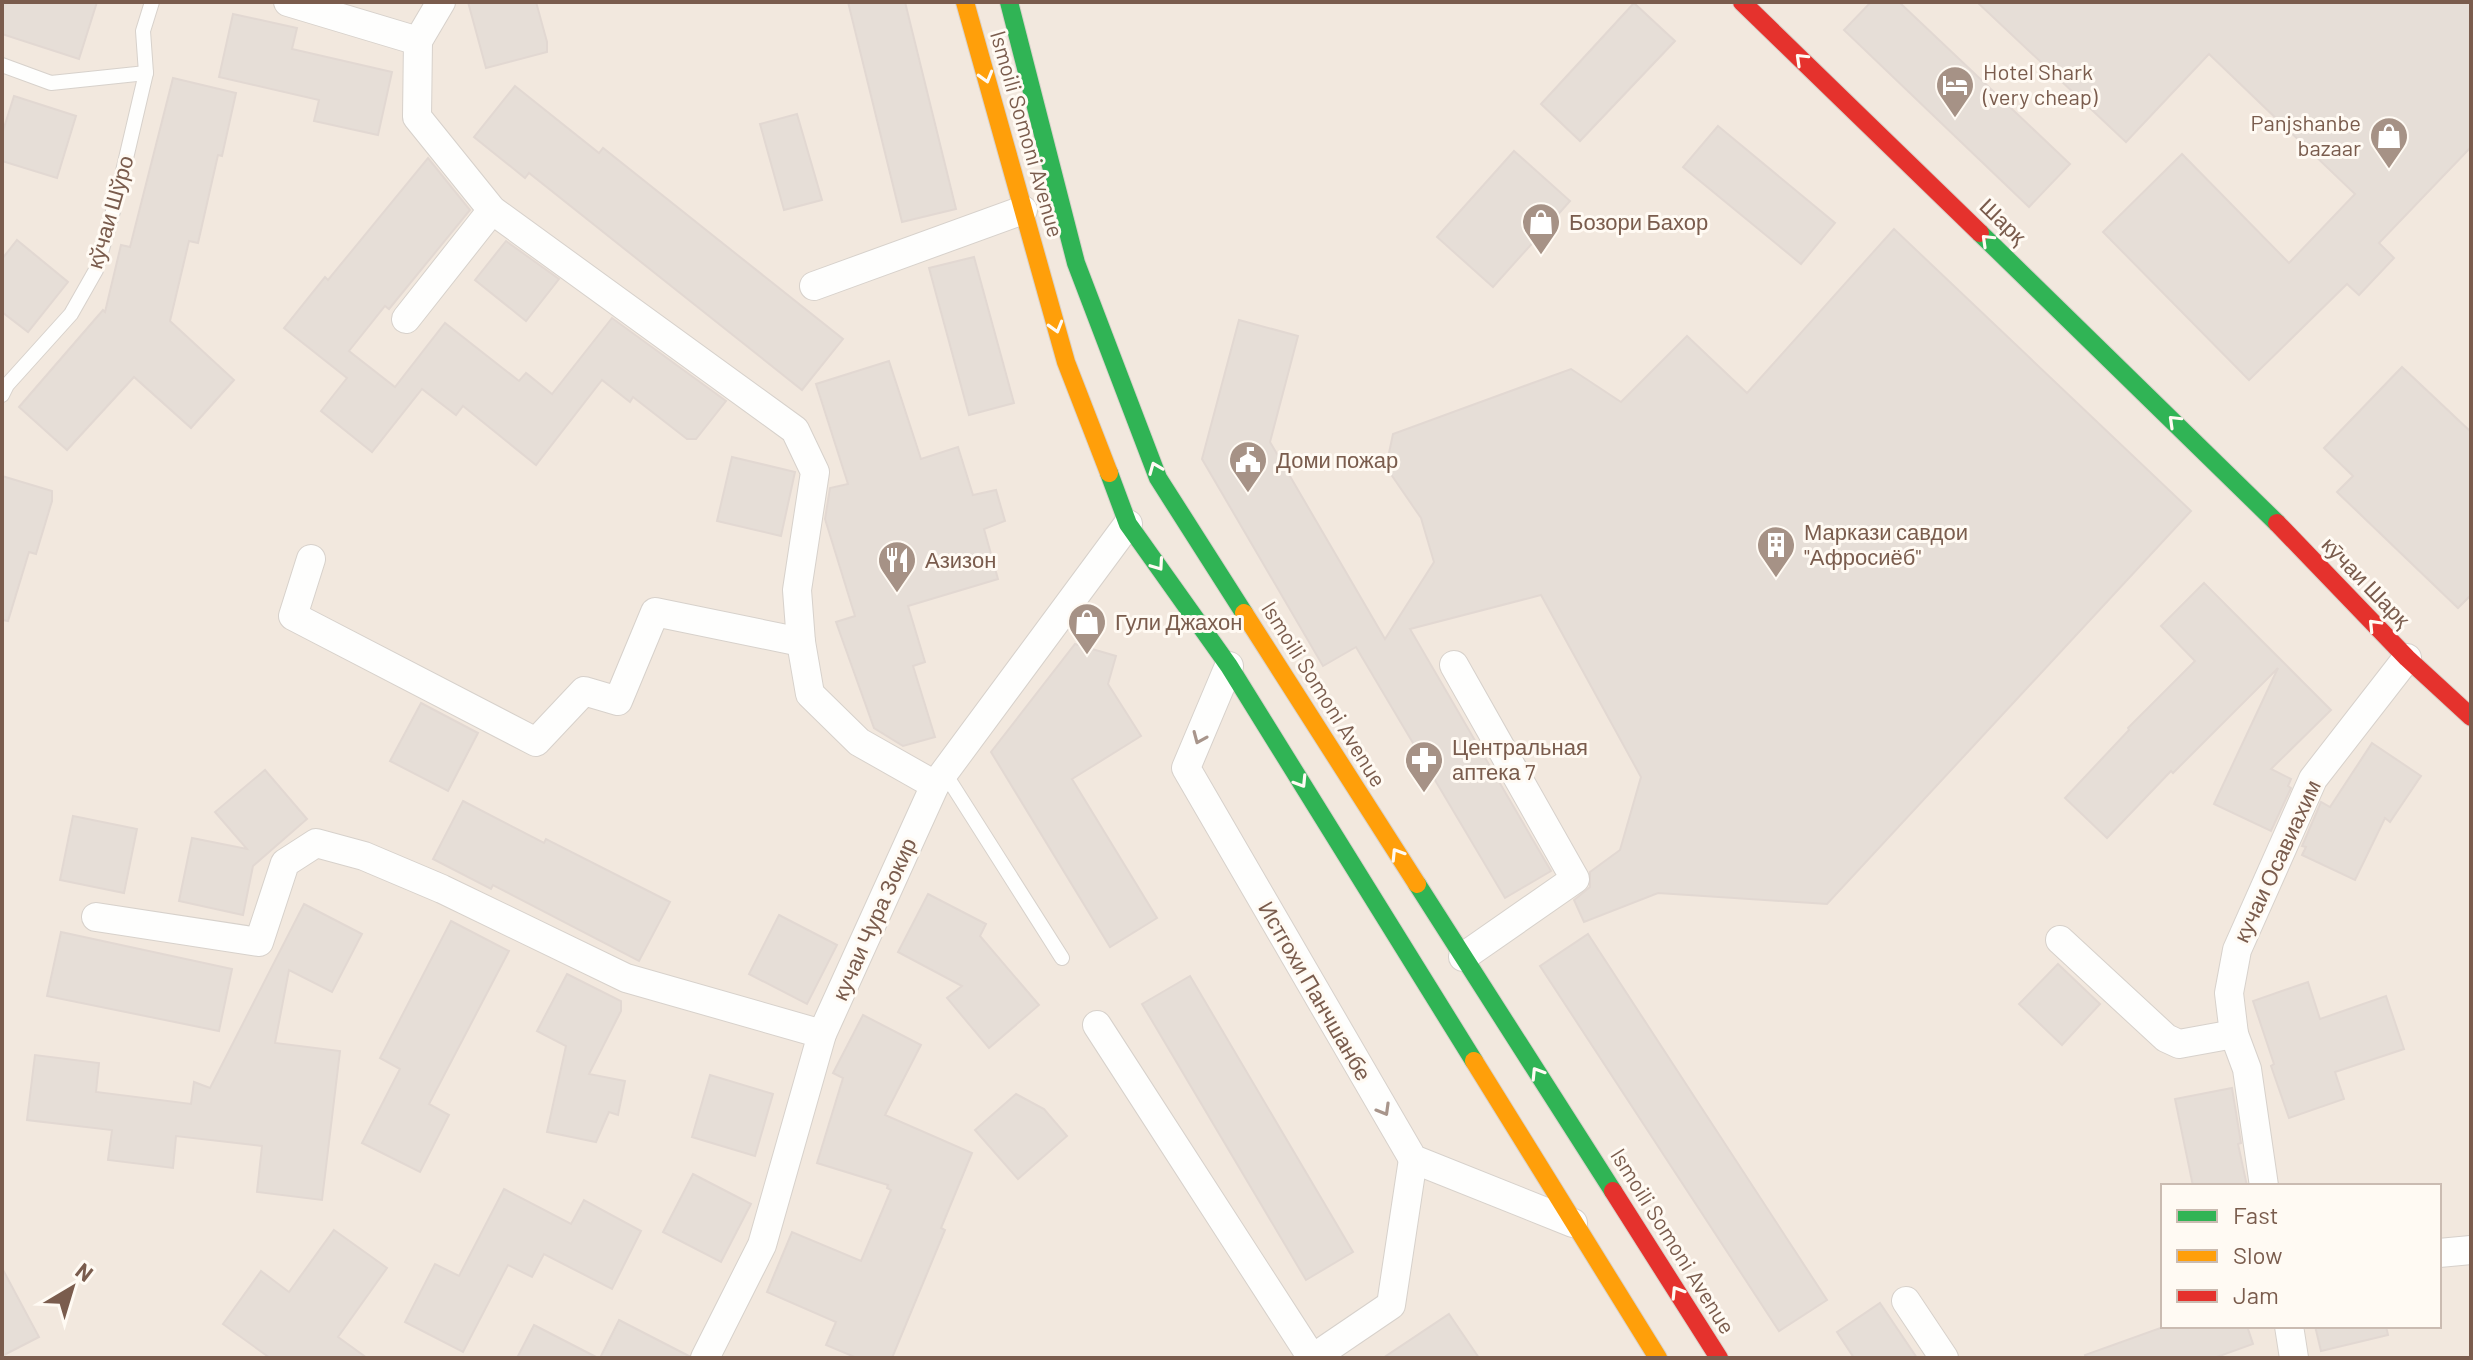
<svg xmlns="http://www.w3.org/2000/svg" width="2473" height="1360" font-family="Barlow,sans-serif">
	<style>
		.residential { fill: #f2e8de; fill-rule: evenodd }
		.building { fill: #e6ded7; stroke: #e2d8d2; stroke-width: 2 }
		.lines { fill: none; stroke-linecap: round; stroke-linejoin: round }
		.lane-casing { stroke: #d7d1cb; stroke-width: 16 }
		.street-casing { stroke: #d7d1cb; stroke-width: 30 }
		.fast-casing { stroke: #d9d2cb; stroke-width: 20 }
		.slow-casing { stroke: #d9d2cb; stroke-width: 20 }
		.jam-casing { stroke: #d9d2cb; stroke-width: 20 }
		.lane { stroke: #fefefd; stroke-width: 14 }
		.street { stroke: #fefefd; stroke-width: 28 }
		.fast { stroke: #30b455; stroke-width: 18 }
		.slow { stroke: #ff9f0a; stroke-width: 18 }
		.jam { stroke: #e5322d; stroke-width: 18 }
		.oneway { stroke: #fffaf3 }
		.oneway2 { stroke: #a8958b }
		.labels { text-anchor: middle; stroke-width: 6; stroke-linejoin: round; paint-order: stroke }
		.poi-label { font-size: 22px; fill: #7a5c4d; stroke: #fffaf3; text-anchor: start }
		.street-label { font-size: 22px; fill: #7a5c4d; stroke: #fffaf3 }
	</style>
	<rect width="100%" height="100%" fill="#f9f5f0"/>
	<path class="residential" d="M 2,2 L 2471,2 L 2471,1358 L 2,1358 ZM 2163,1186 L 2439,1186 L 2439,1326 L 2163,1326 Z"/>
	<g class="building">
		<polygon points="2,2 97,2 79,59 2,34"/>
		<polygon points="468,2 536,2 547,42 547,52 486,68"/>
		<polygon points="848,2 905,2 956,209 902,222"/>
		<polygon points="1871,2 1899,2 2070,164 2029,207 1844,30"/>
		<polygon points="1977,2 2471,2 2471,147 2379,243 2394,258 2359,295 2347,284 2249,380 2103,232 2182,154 2289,263 2355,194 2209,54 2126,142"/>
		<polygon points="1634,3 1675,41 1580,141 1541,104"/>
		<polygon points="233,14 297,28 292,49 392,72 378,135 314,121 319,100 219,77"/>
		<polygon points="173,78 236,93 222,156 218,155 198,243 189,241 170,321 234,380 191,428 134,377 67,450 19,407 103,310 105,312 121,245 130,247"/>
		<polygon points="515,86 599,153 603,148 843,339 802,390 529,173 525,178 474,137"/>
		<polygon points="14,96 76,116 57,178 2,161 2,134"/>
		<polygon points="797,114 822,200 784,210 760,124"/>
		<polygon points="1718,126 1835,223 1801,264 1683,167"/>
		<polygon points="1514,151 1570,201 1493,287 1437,237"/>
		<polygon points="428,158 470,210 389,309 385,306 349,351 395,387 445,323 519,381 526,373 552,394 612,318 726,401 696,439 687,439 633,397 630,402 602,380 536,465 463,406 456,415 422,389 372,452 321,411 347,378 284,328 325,277 328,280"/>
		<polygon points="1894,229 2191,511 1827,904 1658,893 1584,922 1574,900 1590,887 1590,872 1620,850 1641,777 1541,595 1410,629 1551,871 1505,898 1356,647 1323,666 1202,459 1239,320 1298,336 1270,442 1385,639 1434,562 1421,518 1386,467 1393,434 1571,369 1621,402 1687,336 1747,393"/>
		<polygon points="17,240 68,282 28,332 2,312 2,259"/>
		<polygon points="506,241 559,279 526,321 475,280"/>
		<polygon points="974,257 1014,403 969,415 929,268"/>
		<polygon points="889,361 921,459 958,447 973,495 996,490 1005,521 984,529 998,579 908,606 925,662 913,666 935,737 903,746 874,728 836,622 855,616 825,519 830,488 848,484 816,384"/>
		<polygon points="2402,367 2471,432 2471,595 2458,608 2337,492 2353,476 2324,448"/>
		<polygon points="732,457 795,472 781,536 717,521"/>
		<polygon points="2,476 52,491 52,501 36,554 29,552 8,621 2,620"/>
		<polygon points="2204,583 2331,710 2271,769 2291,779 2288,786 2291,788 2271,831 2214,804 2278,668 2173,773 2171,771 2107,838 2065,798 2129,730 2128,728 2195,661 2161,626"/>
		<polygon points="1075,644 1116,656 1108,684 1141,736 1072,779 1157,918 1110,947 991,752"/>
		<polygon points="421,703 478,733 448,791 390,761"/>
		<polygon points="2372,743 2421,776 2390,822 2385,818 2355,880 2302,855 2306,847 2302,846 2321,802 2330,807"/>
		<polygon points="265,770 307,819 253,866 243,915 179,901 192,838 247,849 215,812"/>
		<polygon points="463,801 544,843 546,839 670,902 639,961 493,885 491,889 433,859"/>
		<polygon points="73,816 137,829 124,893 60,880"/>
		<polygon points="928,894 986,924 980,936 1039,1005 989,1048 947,998 962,986 898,952"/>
		<polygon points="304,904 362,934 332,992 289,970 275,1043 340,1051 322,1200 257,1192 262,1146 176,1136 173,1168 108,1160 112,1130 27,1120 35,1055 99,1063 96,1092 191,1104 194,1082 210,1088"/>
		<polygon points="779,915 837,945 807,1004 749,974"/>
		<polygon points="451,921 509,951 429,1104 449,1115 420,1172 362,1143 400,1069 380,1058"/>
		<polygon points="61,932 232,969 219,1031 47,996"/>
		<polygon points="1588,934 1827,1300 1779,1331 1540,966"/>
		<polygon points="2058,964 2100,1004 2062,1045 2019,1004"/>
		<polygon points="567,974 621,1001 621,1011 589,1074 625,1081 618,1115 609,1112 596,1142 547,1132 566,1046 537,1031"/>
		<polygon points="1190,976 1353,1252 1306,1280 1142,1004"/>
		<polygon points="2308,982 2320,1019 2386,996 2404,1049 2335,1072 2344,1099 2289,1118 2271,1066 2274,1064 2253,1001"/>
		<polygon points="863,1015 921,1045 885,1115 972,1153 941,1228 945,1230 892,1358 857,1358 826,1345 836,1322 767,1292 792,1232 861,1261 891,1190 887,1188 888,1185 817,1163 843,1078 833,1073"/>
		<polygon points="710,1075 773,1094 755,1156 692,1137"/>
		<polygon points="2232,1088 2241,1143 2238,1144 2247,1186 2193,1186 2175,1099"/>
		<polygon points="1016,1094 1044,1109 1067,1136 1018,1179 975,1130"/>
		<polygon points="693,1174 751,1204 721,1262 663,1232"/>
		<polygon points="504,1189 571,1224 584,1200 641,1231 612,1289 544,1254 532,1277 508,1265 463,1352 405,1322 435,1264 459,1276"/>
		<polygon points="334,1230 387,1268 338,1337 367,1358 270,1358 223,1324 261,1271 289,1292"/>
		<polygon points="2,1268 39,1337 2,1356"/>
		<polygon points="1880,1303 1917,1358 1854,1358 1837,1332"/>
		<polygon points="1449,1314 1479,1358 1383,1358"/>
		<polygon points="619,1320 689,1356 688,1358 600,1358"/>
		<polygon points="534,1325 598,1358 517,1358"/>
		<polygon points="2166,1326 2247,1326 2253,1344 2214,1358 2086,1358 2085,1355"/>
		<polygon points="2315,1326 2386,1326 2388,1335 2321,1351"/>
	</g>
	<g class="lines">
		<g class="lane-casing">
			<g id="lane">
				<polyline points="2,65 51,83 146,73"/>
				<polyline points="2,395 7,385 71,314 96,270 116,201 146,73 143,31 152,2"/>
				<polyline points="944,772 1062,958"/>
			</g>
		</g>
		<g class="street-casing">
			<g id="street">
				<polyline points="288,2 418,41 441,2"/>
				<polyline points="418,41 417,117 492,210 795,430 815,472 797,590 801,642 810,694 859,742 935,785"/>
				<polyline points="814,286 1023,210"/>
				<polyline points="406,319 492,210"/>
				<polyline points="311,559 293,616 536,742 584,691 618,701 655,612 801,642"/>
				<polyline points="1454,665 1575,879 1463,957"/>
				<polyline points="1229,666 1186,768 1413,1159 1573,1223"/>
				<polyline points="96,917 259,942 285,863 316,843 364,856 442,889 626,978 822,1034"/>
				<polyline points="2060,940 2166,1038 2179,1044 2234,1034"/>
				<polyline points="1097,1025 1312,1358"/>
				<polyline points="2264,1186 2247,1069 2234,1034 2229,993 2237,950 2313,779 2407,658"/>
				<polyline points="2439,1253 2471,1250"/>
				<polyline points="1906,1301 1944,1358"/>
				<polyline points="2289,1326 2294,1358"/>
				<polyline points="705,1358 762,1245 822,1034 935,785 1128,524"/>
				<polyline points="1313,1358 1391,1305 1413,1159"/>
			</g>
		</g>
		<g class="fast-casing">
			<g id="fast">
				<polyline points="1009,2 1076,263 1158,478 1244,613"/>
				<polyline points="1980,233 2277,523"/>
				<polyline points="1109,473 1128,524 1229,666 1474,1061"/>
				<polyline points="1417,884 1613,1191"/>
			</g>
		</g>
		<g class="slow-casing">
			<g id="slow">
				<polyline points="965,2 1066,362 1109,473"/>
				<polyline points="1244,613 1417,884"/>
				<polyline points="1474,1061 1658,1358"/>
			</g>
		</g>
		<g class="jam-casing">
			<g id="jam">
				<polyline points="1742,2 1980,233"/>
				<polyline points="2277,523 2407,658 2471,717"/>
				<polyline points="1613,1191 1719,1358"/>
			</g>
		</g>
		<use href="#lane" class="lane"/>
		<use href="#street" class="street"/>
		<use href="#fast" class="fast"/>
		<use href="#slow" class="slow"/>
		<use href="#jam" class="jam"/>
	</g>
	<defs><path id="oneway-chevron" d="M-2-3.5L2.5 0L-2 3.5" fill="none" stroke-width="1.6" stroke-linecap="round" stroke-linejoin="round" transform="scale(2)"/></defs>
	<g class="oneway">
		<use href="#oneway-chevron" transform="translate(1801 59) rotate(-136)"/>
		<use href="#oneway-chevron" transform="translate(986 77) rotate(74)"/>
		<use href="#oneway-chevron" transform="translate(1987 240) rotate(-136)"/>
		<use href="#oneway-chevron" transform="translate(1056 327) rotate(74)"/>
		<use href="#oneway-chevron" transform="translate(2174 421) rotate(-136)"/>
		<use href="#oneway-chevron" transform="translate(1155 468) rotate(-112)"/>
		<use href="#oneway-chevron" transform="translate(1158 565) rotate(55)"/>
		<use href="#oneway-chevron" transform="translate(2374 625) rotate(-134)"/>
		<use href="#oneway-chevron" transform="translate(1301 782) rotate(58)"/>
		<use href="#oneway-chevron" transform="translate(1397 854) rotate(-122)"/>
		<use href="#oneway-chevron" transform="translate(1537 1073) rotate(-122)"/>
		<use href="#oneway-chevron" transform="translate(1677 1292) rotate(-122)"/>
	</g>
	<g class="oneway2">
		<use href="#oneway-chevron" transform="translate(1199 738) rotate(113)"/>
		<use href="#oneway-chevron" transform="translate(1384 1110) rotate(60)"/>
	</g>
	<defs>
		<g id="hotel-pin" transform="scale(2)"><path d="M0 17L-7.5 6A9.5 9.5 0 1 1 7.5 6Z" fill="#a69286" stroke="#fffaf3"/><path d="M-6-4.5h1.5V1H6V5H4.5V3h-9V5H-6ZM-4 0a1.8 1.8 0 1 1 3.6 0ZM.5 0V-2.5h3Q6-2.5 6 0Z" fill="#fff"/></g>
		<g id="shop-pin" transform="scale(2)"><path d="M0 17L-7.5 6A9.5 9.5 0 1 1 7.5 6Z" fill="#a69286" stroke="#fffaf3"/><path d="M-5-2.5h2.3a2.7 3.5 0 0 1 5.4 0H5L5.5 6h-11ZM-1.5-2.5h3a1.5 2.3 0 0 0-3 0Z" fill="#fff"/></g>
		<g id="civic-pin" transform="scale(2)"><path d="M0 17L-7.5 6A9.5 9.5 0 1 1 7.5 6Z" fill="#a69286" stroke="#fffaf3"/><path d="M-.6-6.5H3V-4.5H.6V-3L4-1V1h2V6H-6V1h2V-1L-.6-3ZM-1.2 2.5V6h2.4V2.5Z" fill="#fff"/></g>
		<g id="building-pin" transform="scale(2)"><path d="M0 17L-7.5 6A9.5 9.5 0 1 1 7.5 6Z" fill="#a69286" stroke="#fffaf3"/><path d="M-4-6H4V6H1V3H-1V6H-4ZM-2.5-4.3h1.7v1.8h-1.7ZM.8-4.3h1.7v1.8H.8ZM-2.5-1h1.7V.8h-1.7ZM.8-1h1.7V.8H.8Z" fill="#fff"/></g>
		<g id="restaurant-pin" transform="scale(2)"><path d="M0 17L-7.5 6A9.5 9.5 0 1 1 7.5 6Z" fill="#a69286" stroke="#fffaf3"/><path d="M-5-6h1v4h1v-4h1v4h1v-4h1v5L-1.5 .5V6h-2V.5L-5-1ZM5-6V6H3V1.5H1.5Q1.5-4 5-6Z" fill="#fff"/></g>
		<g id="pharmacy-pin" transform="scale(2)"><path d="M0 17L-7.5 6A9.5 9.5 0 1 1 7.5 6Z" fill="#a69286" stroke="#fffaf3"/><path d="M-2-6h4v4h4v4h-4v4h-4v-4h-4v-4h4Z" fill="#fff"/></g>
	</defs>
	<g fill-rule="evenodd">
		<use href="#hotel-pin" x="1955" y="85"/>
		<use href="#shop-pin" x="2389" y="136"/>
		<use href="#shop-pin" x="1541" y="222"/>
		<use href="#civic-pin" x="1248" y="460"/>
		<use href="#building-pin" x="1776" y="545"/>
		<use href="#restaurant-pin" x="897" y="560"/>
		<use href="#shop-pin" x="1087" y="622"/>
		<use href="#pharmacy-pin" x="1424" y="760"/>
	</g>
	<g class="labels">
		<g class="poi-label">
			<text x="1983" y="80">Hotel Shark<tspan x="1983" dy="25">(very cheap)</tspan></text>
			<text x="2361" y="131" text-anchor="end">Panjshanbe<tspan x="2361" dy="25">bazaar</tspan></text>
			<text x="1569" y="230">Бозори Бахор</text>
			<text x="1276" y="468">Доми пожар</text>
			<text x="1804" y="540">Маркази савдои<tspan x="1804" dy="25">"Афросиёб"</tspan></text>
			<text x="925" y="568">Азизон</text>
			<text x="1115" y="630">Гули Джахон</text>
			<text x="1452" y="755">Центральная<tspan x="1452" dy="25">аптека 7</tspan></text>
		</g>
		<g class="street-label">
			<text transform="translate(1027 134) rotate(74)" y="8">Ismoili Somoni Avenue</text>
			<text transform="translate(110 212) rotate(-74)" y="8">кўчаи Шўро</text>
			<text transform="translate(2003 221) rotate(44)" y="8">Шарқ</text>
			<text transform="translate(2366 582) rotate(46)" y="8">кӯчаи Шарқ</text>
			<text transform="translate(1324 694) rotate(58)" y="8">Ismoili Somoni Avenue</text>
			<text transform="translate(2277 861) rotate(-65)" y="8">кучаи Осавиахим</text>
			<text transform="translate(874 919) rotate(-66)" y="8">кучаи Чура Зокир</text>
			<text transform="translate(1315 991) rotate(60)" y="8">Истгохи Панчшанбе</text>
			<text transform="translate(1673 1241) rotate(58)" y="8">Ismoili Somoni Avenue</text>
		</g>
	</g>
	<rect width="2473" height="1360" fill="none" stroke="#7a5c4d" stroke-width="8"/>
	<rect x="2161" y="1184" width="280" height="144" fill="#fffaf3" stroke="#cabbb1" stroke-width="2"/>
	<rect x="2177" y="1210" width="40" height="12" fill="#30b455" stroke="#cabbb1" stroke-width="2"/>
	<text x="2233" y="1224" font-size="24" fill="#7a5c4d">Fast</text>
	<rect x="2177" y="1250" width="40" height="12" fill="#ff9f0a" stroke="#cabbb1" stroke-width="2"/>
	<text x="2233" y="1264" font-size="24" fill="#7a5c4d">Slow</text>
	<rect x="2177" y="1290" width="40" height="12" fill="#e5322d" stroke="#cabbb1" stroke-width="2"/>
	<text x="2233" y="1304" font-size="24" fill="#7a5c4d">Jam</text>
	<g transform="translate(72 1288) rotate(38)" stroke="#fffaf3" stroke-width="6" paint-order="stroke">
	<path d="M0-6L14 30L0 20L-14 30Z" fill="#7a5c4d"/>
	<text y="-12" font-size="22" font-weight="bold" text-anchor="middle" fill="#7a5c4d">N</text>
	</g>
</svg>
